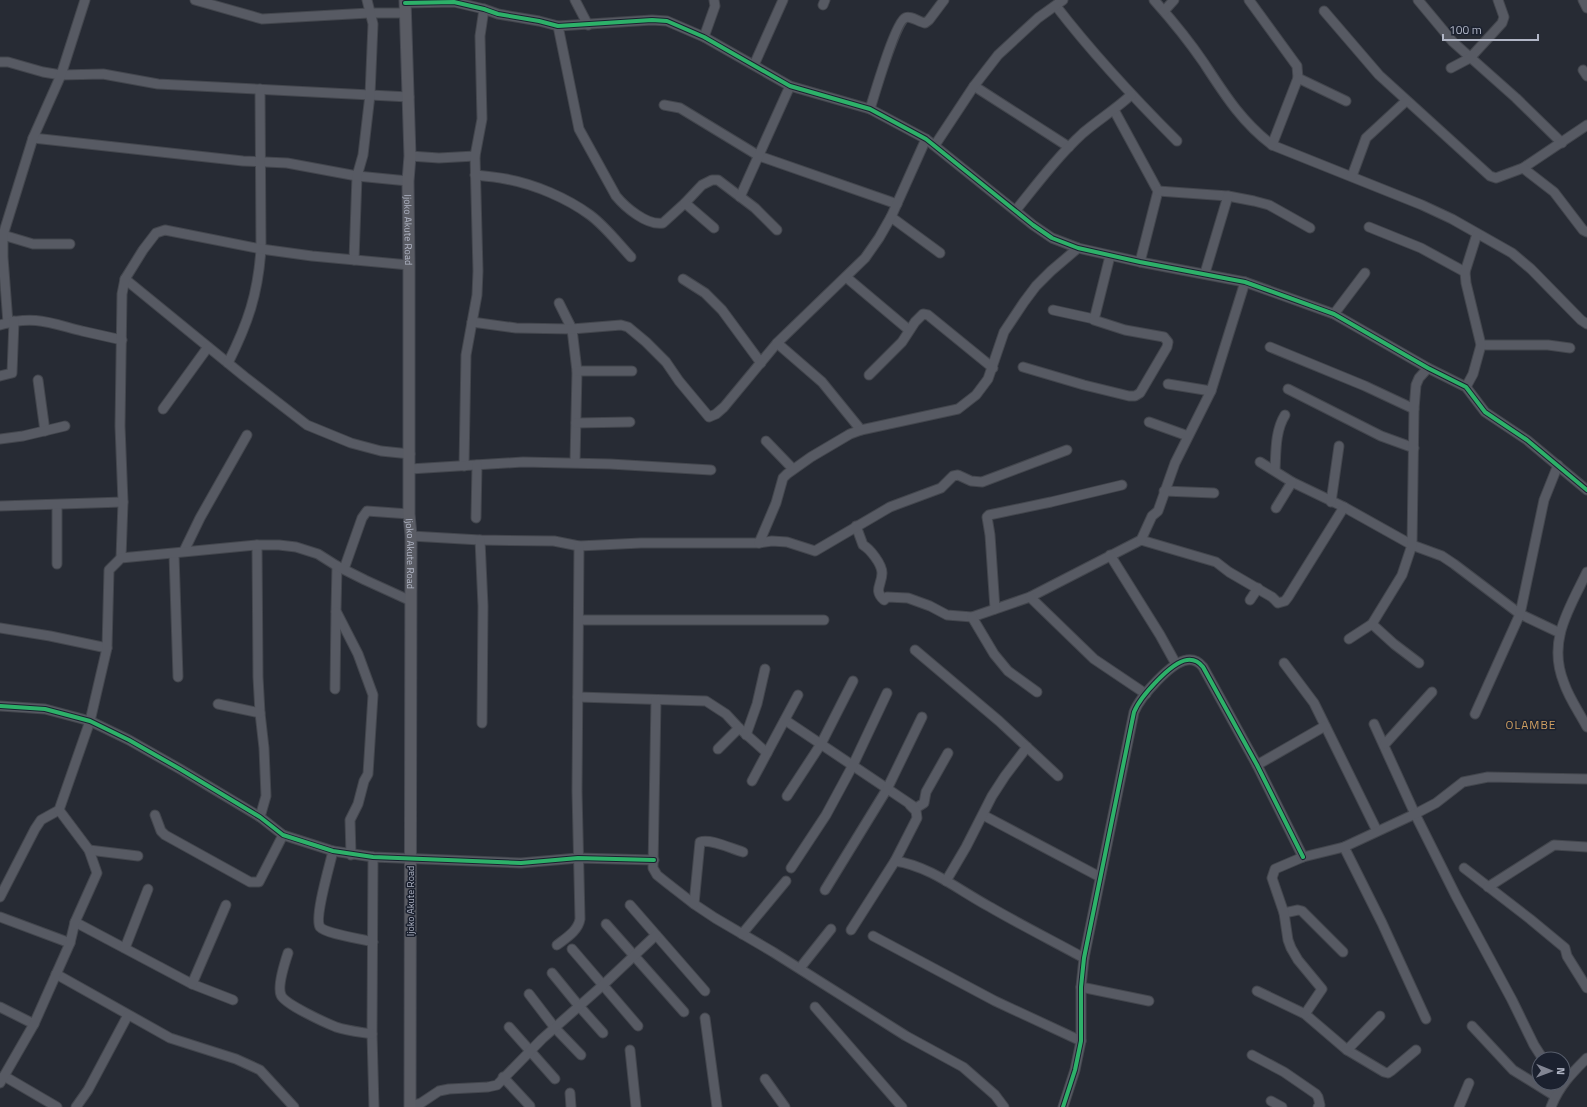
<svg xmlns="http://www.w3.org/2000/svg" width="1587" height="1107" font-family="'Titillium Web',sans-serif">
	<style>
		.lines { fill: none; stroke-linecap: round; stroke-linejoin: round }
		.minor-casing { stroke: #43464d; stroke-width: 11 }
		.major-casing { stroke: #454851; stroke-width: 13 }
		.minor { stroke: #575a63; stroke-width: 9 }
		.major { stroke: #5a5c64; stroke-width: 11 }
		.cycleway-casing { stroke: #1b212f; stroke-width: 6 }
		.cycleway { stroke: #2db169; stroke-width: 4 }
		.labels { text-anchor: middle; stroke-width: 3; stroke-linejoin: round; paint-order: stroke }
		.street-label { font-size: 10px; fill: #b1b6c6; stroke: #1b212f }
		.quarter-label { font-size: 12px; letter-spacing: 1px; fill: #d1a061; stroke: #1b212f }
	</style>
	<rect width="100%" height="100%" fill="#272b34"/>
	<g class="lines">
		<g class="minor-casing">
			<g id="minor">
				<polyline points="195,0 262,19 369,13 404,13"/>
				<polyline points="575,0 588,25"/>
				<path d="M 1154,0 C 1171,19 1189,41 1204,63 C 1225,95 1241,121 1272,145 L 1422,205 L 1452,219 L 1512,253 L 1531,269 L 1581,320 L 1587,324"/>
				<polyline points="1249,0 1297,66 1298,78 1346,101"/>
				<polyline points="1418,0 1453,42 1516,98 1562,143"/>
				<polyline points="1583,0 1587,8"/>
				<polyline points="405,3 454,2 484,9 498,14 539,21 558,26 652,20 667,21 704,37 790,86 870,109 926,139 1033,225 1052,238 1078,248 1140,262 1245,282 1334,314 1428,368 1466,387 1485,412 1527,440 1587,490"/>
				<polyline points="823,5 825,0"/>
				<path d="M 1056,6 C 1093,54 1134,98 1177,141"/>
				<polyline points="1164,11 1174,0"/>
				<polyline points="1324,11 1379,75 1490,176 1496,178 1523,168 1587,125"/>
				<path d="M 558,26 L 579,129 L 616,196 C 625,207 647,226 663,223 L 685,203 L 702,185 L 712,180 L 718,180 L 755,208 L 777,230"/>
				<polyline points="704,37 715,6 714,0"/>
				<polyline points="0,62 8,62 43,72 61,75 103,74 158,84 409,97"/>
				<polyline points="754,65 783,0"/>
				<polyline points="1451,68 1470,58 1502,23 1504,17 1498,0"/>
				<polyline points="1583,70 1587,76"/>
				<polyline points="974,86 1069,147"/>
				<polyline points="664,105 680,108 759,156 897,204"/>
				<path d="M 870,109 C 874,96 896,21 905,18 C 910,15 919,22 925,23 L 929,20 L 944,0"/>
				<polyline points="1114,110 1158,191 1140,262"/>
				<polyline points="33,138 243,161 287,163 357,176 408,181"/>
				<polyline points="935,145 974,86 998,55 1038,18 1063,0"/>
				<polyline points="1272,145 1298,78"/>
				<polyline points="410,156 439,158 475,156"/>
				<polyline points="1523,168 1554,192 1583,230 1587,232"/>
				<path d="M 475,175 C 485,176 496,177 506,179 C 534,184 567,198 590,215 C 605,226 618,243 631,257"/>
				<polyline points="1352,176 1366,138 1406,101"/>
				<polyline points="1158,191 1228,196 1254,201 1269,205 1310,228"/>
				<polyline points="740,197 790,86"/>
				<polyline points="685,203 714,228"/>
				<path d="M 1016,210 C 1037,184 1058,156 1083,133 C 1098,120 1116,109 1131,95"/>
				<polyline points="891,217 940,253"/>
				<polyline points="1369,227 1421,248 1465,272"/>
				<polyline points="3,235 33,244 70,244"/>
				<polyline points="354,260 357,176 363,155 370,95 373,24 367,0"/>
				<polyline points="1205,273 1228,196"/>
				<polyline points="846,277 909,330"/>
				<polyline points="125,279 245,377 307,425 351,443 381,451 410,454"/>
				<polyline points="683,279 705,293 722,310 761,363"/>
				<polyline points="559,303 572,329 577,371 575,462"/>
				<polyline points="1053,310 1094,319"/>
				<polyline points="1334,314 1365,273"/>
				<polyline points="472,322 516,328 572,329 621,325 628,327 646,342 666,362 679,381 709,417 716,414 724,407 777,343 865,258 879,238 891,217 926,139"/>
				<polyline points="8,323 3,257 3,235 33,138 61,75 85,0"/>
				<path d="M 0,325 C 34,315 50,323 82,331 C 95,334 109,337 122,340"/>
				<polyline points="777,343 822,382 861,430"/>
				<polyline points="1481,345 1548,345 1570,348"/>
				<polyline points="1270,347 1365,386 1414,409"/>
				<path d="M 228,363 C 248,323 258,294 261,249 L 260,89"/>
				<polyline points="1023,367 1084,385 1129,396 1135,396 1140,393 1167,347 1168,342 1164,337 1125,330 1094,320 1110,256"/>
				<polyline points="577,371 632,371"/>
				<polyline points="869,375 902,342 915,322 923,314 928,315 993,368"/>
				<polyline points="0,376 12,373 14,321"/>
				<polyline points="38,380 45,431"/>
				<polyline points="1168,384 1211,391"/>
				<polyline points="1466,387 1473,374 1481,345 1466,283 1465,272 1477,234"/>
				<polyline points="1288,389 1381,436 1414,448"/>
				<polyline points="163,409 208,347"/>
				<polyline points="1149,422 1188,436"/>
				<polyline points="576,423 630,422"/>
				<polyline points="0,439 23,436 65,426"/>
				<polyline points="766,441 793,469"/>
				<polyline points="1260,462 1292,482 1344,507 1412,545 1442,556 1454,564 1520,614 1560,633"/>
				<polyline points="464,466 466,355 477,295 478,271 475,156 482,119 480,36 484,9"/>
				<polyline points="410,469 523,462 610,464 711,470"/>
				<path d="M 1275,470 C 1276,452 1275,431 1285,415"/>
				<polyline points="1164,491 1214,493"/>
				<polyline points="1331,502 1339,446"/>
				<polyline points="57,505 57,564"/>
				<path d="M 0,506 C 41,505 82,503 123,502"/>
				<polyline points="1276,508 1292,482"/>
				<polyline points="476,518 477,465"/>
				<path d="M 856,526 L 863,545 C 870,549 882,564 882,573 C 882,585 873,590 884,600 L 887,597 L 908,598 L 930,606 L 947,615 L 972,617 L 1030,597 L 1141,540 L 1216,562 L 1229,572 L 1272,597 L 1278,603 L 1285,601 L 1288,597 L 1344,507"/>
				<polyline points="411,536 480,540 554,541 579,546 641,543 759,543 772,541 787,542 815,551 890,507 941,488 953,476 958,475 971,481 982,482 1067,450"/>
				<polyline points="480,540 483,606 482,723"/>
				<polyline points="1141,540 1152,516 1158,511 1175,463 1211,391 1245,282"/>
				<polyline points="759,543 776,503 783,478 787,474 811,457 850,434 861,430 958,409 976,395 988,379 1004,332 1024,302 1036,286 1051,271 1078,248"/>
				<polyline points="257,545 258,677 260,713 264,748 266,796 260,817"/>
				<polyline points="184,551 200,518 247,435"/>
				<polyline points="174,554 178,677"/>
				<polyline points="1110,555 1160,635 1176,664"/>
				<polyline points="121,558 123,502 120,426 122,294 125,279 143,250 156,233 165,230 261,249 312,256 409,265"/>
				<polyline points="337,566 336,611 358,654 373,695 368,774 364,781 358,804 350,820 351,855"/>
				<polyline points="344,569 362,518 367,511 409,514"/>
				<path d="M 1587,572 C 1569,609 1547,641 1564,683 C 1569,698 1579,712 1587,727"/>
				<polyline points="1030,597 1094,659 1146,694"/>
				<polyline points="1250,600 1258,588"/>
				<polyline points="995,609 990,535 987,517 989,515 1051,502 1122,485"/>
				<polyline points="972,617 994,654 1008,671 1037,692"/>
				<polyline points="579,620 824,620"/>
				<polyline points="1372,624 1394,644 1419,663"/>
				<polyline points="0,628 50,636 107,648"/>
				<polyline points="1349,639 1372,624 1402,575 1412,545 1414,409 1416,385 1419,378 1428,368"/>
				<polyline points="915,650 999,721 1058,776"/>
				<polyline points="1284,663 1314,703 1377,831"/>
				<polyline points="335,689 336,612"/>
				<polyline points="578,697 706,701 726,714 739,728 767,753"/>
				<polyline points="656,700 653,868 657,875 667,883 694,904 715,918 773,952 906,1036 963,1067 995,1095 1004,1107"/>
				<polyline points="218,704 260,713"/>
				<polyline points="0,706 45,709 90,721 129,740 180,769 260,817 283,835 333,851 373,857 521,863 578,858 654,860"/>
				<polyline points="1475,714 1520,614 1544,500 1558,465"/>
				<polyline points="785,720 916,808 924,803 926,792 948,753"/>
				<polyline points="1374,724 1415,814 1456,896 1512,1000 1534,1045 1543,1059"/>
				<polyline points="746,735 757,704 765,669"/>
				<polyline points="1385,744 1432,692"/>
				<polyline points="718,749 739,728"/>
				<polyline points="1257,765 1325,726"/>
				<polyline points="752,781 798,695"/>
				<polyline points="787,796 821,744 853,681"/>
				<polyline points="155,815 161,831 165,835 250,882 259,882 283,835"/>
				<polyline points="983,815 1100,877"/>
				<polyline points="1344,847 1382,923 1426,1019"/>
				<polyline points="89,850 138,856"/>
				<path d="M 333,851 C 330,864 314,918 320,927 C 326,934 363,939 373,942"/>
				<polyline points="373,857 372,1034 374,1107"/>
				<path d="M 895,861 C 930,866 960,891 990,907 C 1021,925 1053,941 1084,958"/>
				<polyline points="791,868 826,815 853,765 887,693"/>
				<polyline points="1464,868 1530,919 1565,948 1567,956 1587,988"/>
				<polyline points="946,881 966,847 992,796 1005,776 1027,747"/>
				<polyline points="1488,887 1554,845 1587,847"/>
				<polyline points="825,890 887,789 922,717"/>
				<polyline points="0,897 35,829 41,820 59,810 90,721 107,648 109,570 121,558 257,545 279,545 296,547 318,554 337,566 365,580 411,601"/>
				<path d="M 694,904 L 700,842 C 710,838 732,849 743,852"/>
				<polyline points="630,905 705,991"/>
				<polyline points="1284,913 1298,910 1302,911 1343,952"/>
				<polyline points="0,917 70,943"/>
				<polyline points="75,922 192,984 233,1000"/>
				<polyline points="606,924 684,1012"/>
				<polyline points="851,930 895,861 917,818 916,811 910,805"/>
				<polyline points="742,934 786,881"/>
				<polyline points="873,936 995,1001 1081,1041"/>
				<path d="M 557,945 C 566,938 578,931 580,919 L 577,791 L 579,546"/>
				<polyline points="125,948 148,889"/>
				<polyline points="572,949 638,1026"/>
				<path d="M 288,953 C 285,962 277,986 281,995 C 284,1004 326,1023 336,1027 C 348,1031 360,1032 372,1034"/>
				<polyline points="800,968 831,929"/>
				<polyline points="552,973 579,1006 603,1033"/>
				<polyline points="56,974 170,1038 236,1059 260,1070 294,1107"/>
				<polyline points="192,984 226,905"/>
				<polyline points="1081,987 1149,1001"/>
				<polyline points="1257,991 1305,1014 1347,1050 1384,1072 1388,1073 1391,1071 1416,1050"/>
				<polyline points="529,994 555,1028 581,1055"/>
				<polyline points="0,1007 34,1024"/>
				<polyline points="815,1007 902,1107"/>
				<polyline points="1305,1014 1322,989 1298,960 1291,948 1288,940 1284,913 1272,878 1275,869 1303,857 1344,847 1415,814 1436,803 1463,782 1488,777 1587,779"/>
				<polyline points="705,1018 717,1107"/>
				<polyline points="1472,1026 1513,1070 1555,1096"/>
				<polyline points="509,1027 555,1079"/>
				<polyline points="630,1050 636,1107"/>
				<polyline points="1347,1050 1380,1016"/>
				<polyline points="1252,1055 1284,1072 1316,1094 1318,1097 1320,1105 1318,1107"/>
				<polyline points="4,1076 57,1107"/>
				<polyline points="503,1077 530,1106"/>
				<polyline points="765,1079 785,1107"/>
				<polyline points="0,1083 34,1024 70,943 75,922 97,873 89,850 59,810"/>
				<polyline points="570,1093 571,1107"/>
				<polyline points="1271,1101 1282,1107"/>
				<polyline points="410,1106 421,1103 439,1091 449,1089 488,1087 497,1085 542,1039 603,985 656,935"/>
				<polyline points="76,1107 88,1090 128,1015"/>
				<path d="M 1063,1107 L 1075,1070 L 1081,1041 L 1081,987 L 1084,958 L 1134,712 C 1140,697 1171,662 1187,660 C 1194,659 1199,662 1203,667 L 1257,765 L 1303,857"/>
				<polyline points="1459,1107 1469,1083"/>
				<path d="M 1551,1107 C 1559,1086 1572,1073 1587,1058"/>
			</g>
		</g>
		<g class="major-casing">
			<g id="major">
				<path id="s1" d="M 405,0 L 410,156 L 408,181 L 409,265 L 409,514 L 411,536 L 410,1107"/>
			</g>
		</g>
		<use href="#minor" class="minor"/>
		<use href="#major" class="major"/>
		<g class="cycleway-casing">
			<g id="cycleway">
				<polyline points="405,3 454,2 484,9 498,14 539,21 558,26 652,20 667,21 704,37 790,86 870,109 926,139 1033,225 1052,238 1078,248 1140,262 1245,282 1334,314 1428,368 1466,387 1485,412 1527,440 1587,490"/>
				<polyline points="0,706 45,709 90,721 129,740 180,769 260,817 283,835 333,851 373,857 521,863 578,858 654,860"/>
				<path d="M 1063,1107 L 1075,1070 L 1081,1041 L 1081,987 L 1084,958 L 1134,712 C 1140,697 1171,662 1187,660 C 1194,659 1199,662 1203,667 L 1257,765 L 1303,857"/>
			</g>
		</g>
		<use href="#cycleway" class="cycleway"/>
	</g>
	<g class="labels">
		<g class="street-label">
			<text dy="4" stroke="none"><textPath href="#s1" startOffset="230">Ijoko Akute Road</textPath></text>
			<text dy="4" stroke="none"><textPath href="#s1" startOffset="554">Ijoko Akute Road</textPath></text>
			<text transform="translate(410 901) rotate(-90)" y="4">Ijoko Akute Road</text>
		</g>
		<g class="quarter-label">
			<text x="1531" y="729">OLAMBE</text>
		</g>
	</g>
	<g transform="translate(1551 1071) rotate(91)"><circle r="19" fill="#1b212f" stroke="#575d6b"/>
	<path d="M0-3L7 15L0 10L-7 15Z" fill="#818593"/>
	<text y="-6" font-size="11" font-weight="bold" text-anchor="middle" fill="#b1b6c6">N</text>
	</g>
	<path d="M1443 34v6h95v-6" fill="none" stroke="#b1b6c6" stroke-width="2"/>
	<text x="1449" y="34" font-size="12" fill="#b1b6c6" stroke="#1b212f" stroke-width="3" paint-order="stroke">100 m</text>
</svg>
